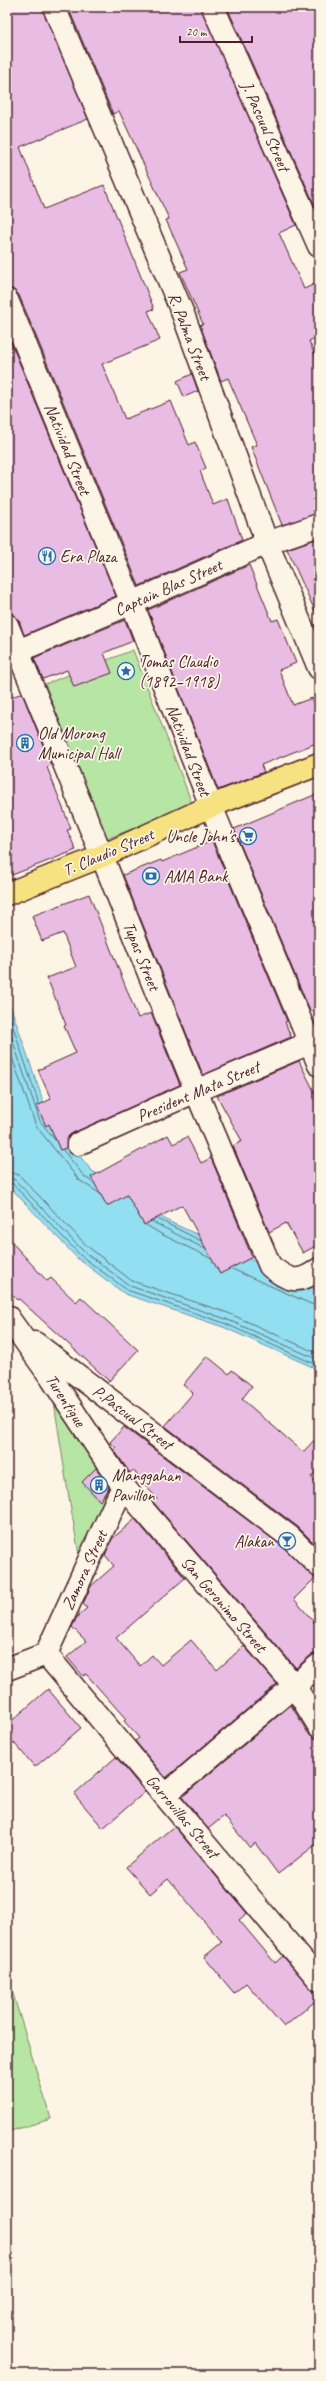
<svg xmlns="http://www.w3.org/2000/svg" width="326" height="2381" font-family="Caveat,sans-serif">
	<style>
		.green { fill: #b7e5a3; stroke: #808267 }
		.water { fill: #91dff0; stroke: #7592a1 }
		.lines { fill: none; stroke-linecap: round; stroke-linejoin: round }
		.shore { stroke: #666c7a; stroke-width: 1 }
		.building { fill: #e9bde3; stroke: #4a1f2b }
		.street-casing { stroke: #4a1f2b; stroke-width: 25 }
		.secondary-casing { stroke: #4a1f2b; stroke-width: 25 }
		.primary-casing { stroke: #4a1f2b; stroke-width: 25 }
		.street { stroke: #fcf5e5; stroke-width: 22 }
		.secondary { stroke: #fcf5e5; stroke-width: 22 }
		.primary { stroke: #f7e281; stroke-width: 22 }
		.labels { text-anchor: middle; stroke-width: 3.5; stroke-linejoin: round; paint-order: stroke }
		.street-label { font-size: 17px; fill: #4a1f2b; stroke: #fcf5e5 }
		.poi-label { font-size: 17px; fill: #4a1f2b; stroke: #fcf5e5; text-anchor: start }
	</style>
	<rect width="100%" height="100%" fill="#fcf5e5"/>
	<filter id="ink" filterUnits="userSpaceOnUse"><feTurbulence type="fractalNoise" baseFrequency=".025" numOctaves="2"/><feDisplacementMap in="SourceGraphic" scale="8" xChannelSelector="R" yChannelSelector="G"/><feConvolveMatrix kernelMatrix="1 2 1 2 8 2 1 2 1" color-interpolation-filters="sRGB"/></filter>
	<g filter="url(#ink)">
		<g class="green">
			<polygon points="133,650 193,806 106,839 45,684"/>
			<polygon points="50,1376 123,1486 82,1572 66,1480"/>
			<polygon points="7,1974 51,2119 7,2132"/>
		</g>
		<polygon class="water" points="7,996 49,1118 91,1170 168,1221 319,1291 319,1370 223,1327 125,1294 77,1258 7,1184"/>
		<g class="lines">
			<g class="shore">
				<polyline points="7,1009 39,1104"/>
				<polyline points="7,1024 40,1121 55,1140"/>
				<polyline points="7,1043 36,1126 79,1180 99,1193"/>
				<polyline points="63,1150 84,1176 92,1182"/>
				<polyline points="7,1171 19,1175 87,1246 132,1281 228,1313 319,1354"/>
				<polyline points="7,1177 15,1180 83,1251 130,1286 226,1319 319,1360"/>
				<polyline points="7,1182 12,1183 80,1255 127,1290 224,1323 319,1366"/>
				<polyline points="158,1219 201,1241"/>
				<polyline points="153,1222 205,1249"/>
				<polyline points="146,1225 161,1234 210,1258"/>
				<polyline points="232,1269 311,1304 319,1306"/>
			</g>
		</g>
		<g class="building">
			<polygon points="7,7 42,7 88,119 20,147 44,209 104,185 154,309 148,311 160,340 102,364 125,419 171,401 189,445 195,442 206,468 200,471 213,505 228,499 242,540 139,586 19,295 14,290 7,288"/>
			<polygon points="68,7 201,7 296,225 279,233 304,289 319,282 319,336 309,341 319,365 319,513 282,525 251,447 257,445 228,378 221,381 200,325 203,324 180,272 188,269 166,220 169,219 119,111 113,114"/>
			<polygon points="227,7 319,7 319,215"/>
			<polygon points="7,333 116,596 24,635 19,620 11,614 7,603"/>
			<polygon points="192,374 198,391 184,397 177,381"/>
			<polygon points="319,538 319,620 287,549"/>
			<polygon points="249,565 272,621 278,619 296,663 279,670 293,705 312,698 319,714 319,742 261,765 264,772 218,790 148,610"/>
			<polygon points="125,620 133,641 104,653 112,673 74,687 67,670 43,679 34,658"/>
			<polygon points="22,693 51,765 47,767 71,829 67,830 76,850 7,877 7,699"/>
			<polygon points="319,793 319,1008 310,1011 234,829"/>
			<polygon points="212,841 287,1021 285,1022 291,1037 203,1075 123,875 161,860 162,862"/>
			<polygon points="89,894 138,1018 151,1013 180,1085 73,1133 68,1137 66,1148 60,1150 49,1124 46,1126 37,1106 51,1099 38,1070 76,1053 64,1026 66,1025 47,978 76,967 63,933 42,941 32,916"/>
			<polygon points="299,1061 319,1101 319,1244 303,1253 286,1223 269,1232 233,1146 242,1141 217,1096"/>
			<polygon points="168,1135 173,1144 187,1137 201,1163 211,1158 252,1257 220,1274 182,1205 144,1225 127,1195 107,1206 91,1177"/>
			<polygon points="7,1237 47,1281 51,1278 76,1302 81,1297 138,1350 109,1381 19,1299 17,1300 7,1289"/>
			<polygon points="207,1356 229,1374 232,1370 252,1386 242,1399 303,1452 319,1435 319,1468 311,1477 319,1484 319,1548 298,1527 165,1426 193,1393 183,1385"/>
			<polygon points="124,1427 282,1546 315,1578 294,1599 319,1628 319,1653 311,1655 296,1668 153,1502 157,1499 133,1470 130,1473 114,1450 116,1448 110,1442"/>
			<polygon points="96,1468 109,1487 100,1501 82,1482"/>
			<polygon points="135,1519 185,1578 116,1638 140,1666 152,1655 161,1665 191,1640 217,1670 244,1646 277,1684 166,1778 135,1741 139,1738 124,1721 126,1719 86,1674 83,1676 67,1657 86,1641 72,1627 77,1617 87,1608 83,1604 91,1586 114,1566 105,1555 112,1539"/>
			<polygon points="48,1689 81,1728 35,1767 7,1735 7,1725"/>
			<polygon points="291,1705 308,1733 319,1741 319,1842 278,1874 255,1843 250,1848 224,1816 208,1829 182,1797"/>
			<polygon points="116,1757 145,1792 103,1828 74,1794"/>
			<polygon points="174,1826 247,1913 239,1920 275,1963 283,1956 319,1998 284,2027 246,1983 234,1993 204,1957 222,1942 168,1879 150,1894 126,1867"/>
		</g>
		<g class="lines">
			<g class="street-casing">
				<g id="street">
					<polyline points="54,7 183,314 267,543 319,668"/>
					<polyline points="213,7 319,246"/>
					<polyline points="7,300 132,603 211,806 319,1065"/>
					<polyline points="18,651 132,603 267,543 319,525"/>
					<path d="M 102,856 L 196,1091 L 270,1266 C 289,1281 298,1285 319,1269"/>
					<polyline points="78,1144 196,1091 319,1039"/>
					<polyline points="7,1669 46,1654"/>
					<polyline points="165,1795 319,1665"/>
				</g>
			</g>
			<g class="secondary-casing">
				<g id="secondary">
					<polyline points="7,625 102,856"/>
					<polyline points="7,1316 50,1376 123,1486 294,1685 319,1726"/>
					<polyline points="35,1343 290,1537 319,1566"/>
					<polyline points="123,1486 46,1654 319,1980"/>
				</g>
			</g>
			<g class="primary-casing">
				<polyline id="primary" points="7,894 102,856 211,806 319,764"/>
			</g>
			<use href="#street" class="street"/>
			<use href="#secondary" class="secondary"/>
			<use href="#primary" class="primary"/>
		</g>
	</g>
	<defs>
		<g id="restaurant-ring" transform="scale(0.9)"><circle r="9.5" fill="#fcf5e5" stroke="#1f6fb2" stroke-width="1.5"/><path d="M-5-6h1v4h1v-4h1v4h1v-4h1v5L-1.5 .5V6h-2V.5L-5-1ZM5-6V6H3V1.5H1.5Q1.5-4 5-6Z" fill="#1f6fb2"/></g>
		<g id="sight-ring" transform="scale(0.9)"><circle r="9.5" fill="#fcf5e5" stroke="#1f6fb2" stroke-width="1.5"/><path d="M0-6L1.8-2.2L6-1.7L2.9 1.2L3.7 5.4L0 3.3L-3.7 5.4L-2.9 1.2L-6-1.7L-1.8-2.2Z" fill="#1f6fb2"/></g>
		<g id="building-ring" transform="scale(0.9)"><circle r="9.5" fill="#fcf5e5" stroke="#1f6fb2" stroke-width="1.5"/><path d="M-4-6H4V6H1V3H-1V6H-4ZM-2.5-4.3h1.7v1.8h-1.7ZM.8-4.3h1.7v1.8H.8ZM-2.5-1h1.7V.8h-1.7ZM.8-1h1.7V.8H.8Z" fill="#1f6fb2"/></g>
		<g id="supermarket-ring" transform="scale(0.9)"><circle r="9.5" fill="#fcf5e5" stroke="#1f6fb2" stroke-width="1.5"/><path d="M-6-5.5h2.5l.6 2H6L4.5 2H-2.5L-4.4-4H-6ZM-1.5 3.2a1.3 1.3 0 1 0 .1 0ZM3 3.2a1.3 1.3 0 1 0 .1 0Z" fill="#1f6fb2"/></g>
		<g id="bank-ring" transform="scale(0.9)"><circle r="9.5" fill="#fcf5e5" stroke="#1f6fb2" stroke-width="1.5"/><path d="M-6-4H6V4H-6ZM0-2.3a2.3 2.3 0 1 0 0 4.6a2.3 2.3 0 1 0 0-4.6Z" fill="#1f6fb2"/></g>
		<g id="bar-ring" transform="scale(0.9)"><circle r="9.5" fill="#fcf5e5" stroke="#1f6fb2" stroke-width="1.5"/><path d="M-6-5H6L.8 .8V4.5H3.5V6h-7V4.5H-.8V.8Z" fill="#1f6fb2"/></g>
	</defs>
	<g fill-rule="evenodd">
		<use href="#restaurant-ring" x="47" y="556"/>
		<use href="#sight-ring" x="126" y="671"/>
		<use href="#building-ring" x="25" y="743"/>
		<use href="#supermarket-ring" x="248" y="836"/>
		<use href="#bank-ring" x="151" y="876"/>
		<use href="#building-ring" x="99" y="1485"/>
		<use href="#bar-ring" x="287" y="1541"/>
	</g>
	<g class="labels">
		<g class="street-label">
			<text transform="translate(266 126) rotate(66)" y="6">J. Pascual Street</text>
			<text transform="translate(190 336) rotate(69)" y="6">R. Palma Street</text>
			<text transform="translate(68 449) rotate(68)" y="6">Natividad Street</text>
			<text transform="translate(168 587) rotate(-24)" y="6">Captain Blas Street</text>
			<text transform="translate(189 750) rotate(69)" y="6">Natividad Street</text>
			<text transform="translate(108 852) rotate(-23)" y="6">T. Claudio Street</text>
			<text transform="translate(142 956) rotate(68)" y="6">Tupas Street</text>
			<text transform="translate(198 1091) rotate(-23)" y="6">President Mata Street</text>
			<text transform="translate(66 1400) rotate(57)" y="6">Turentigue</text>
			<text transform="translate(133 1417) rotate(37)" y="6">P.Pascual Street</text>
			<text transform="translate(84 1570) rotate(-65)" y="6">Zamora Street</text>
			<text transform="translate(224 1604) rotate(49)" y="6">San Geronimo Street</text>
			<text transform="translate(183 1816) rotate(50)" y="6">Garrovillas Street</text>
		</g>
		<g class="poi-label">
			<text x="60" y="562">Era Plaza</text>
			<text x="139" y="667">Tomas Claudio<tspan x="139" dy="20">(1892–1918)</tspan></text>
			<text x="38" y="739">Old Morong<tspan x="38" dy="20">Municipal Hall</tspan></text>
			<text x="235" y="842" text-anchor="end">Uncle John's</text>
			<text x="164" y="882">AMA Bank</text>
			<text x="112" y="1481">Manggahan<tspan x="112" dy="20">Pavillon</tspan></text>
			<text x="274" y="1547" text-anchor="end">Alakan</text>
		</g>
	</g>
	<rect width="326" height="2381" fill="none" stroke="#fcf5e5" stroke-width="24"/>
	<rect x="12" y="12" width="302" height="2357" fill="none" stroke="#4a1f2b" stroke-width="1.5" filter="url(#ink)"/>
	<path d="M180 36v6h72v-6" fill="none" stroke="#4a1f2b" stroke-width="2"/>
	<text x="186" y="36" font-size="12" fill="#4a1f2b" stroke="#fcf5e5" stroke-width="3" paint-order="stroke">20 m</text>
</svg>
